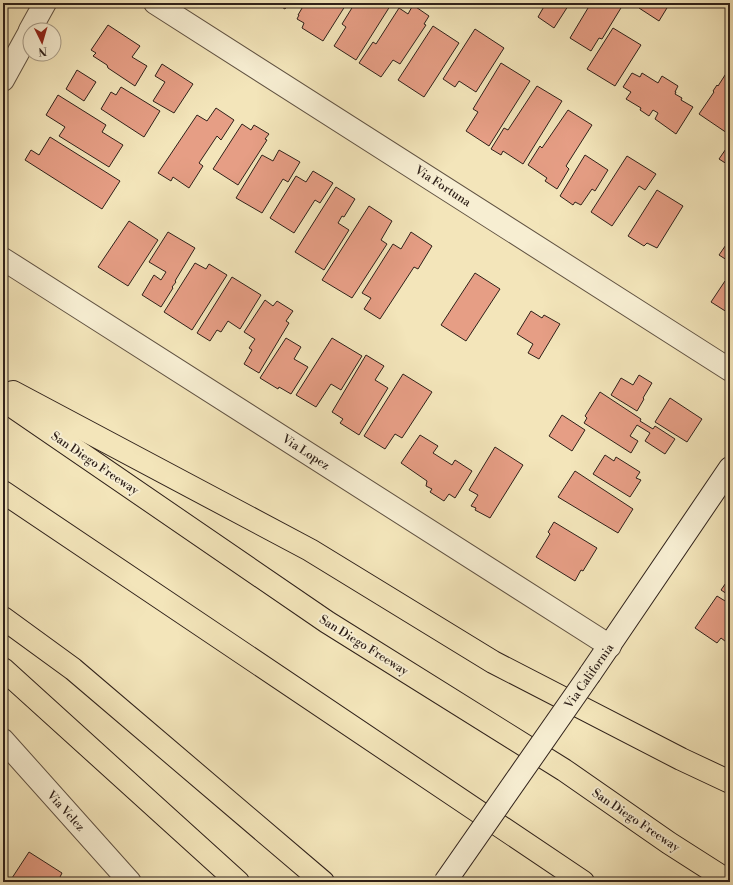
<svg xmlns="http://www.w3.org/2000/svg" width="733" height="885" font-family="'Libre Bodoni',serif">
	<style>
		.building { fill: #e69e85; stroke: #2f211a }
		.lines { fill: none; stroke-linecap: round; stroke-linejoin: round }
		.minor-casing { stroke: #605242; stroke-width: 24 }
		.tertiary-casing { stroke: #605242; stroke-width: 24 }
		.secondary-casing { stroke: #2f211a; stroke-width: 24 }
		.motorway-casing { stroke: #2f211a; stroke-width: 24 }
		.minor { stroke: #f7eed2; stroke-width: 22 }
		.tertiary { stroke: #f7eed2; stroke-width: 22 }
		.secondary { stroke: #f7eed2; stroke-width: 22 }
		.motorway { stroke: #f3e5ba; stroke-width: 22 }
		.secondary-bridge-casing { stroke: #2f211a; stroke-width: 24; stroke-linecap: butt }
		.secondary-bridge { stroke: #f7eed2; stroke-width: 22 }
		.labels { text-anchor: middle; stroke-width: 4; stroke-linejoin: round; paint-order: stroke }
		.street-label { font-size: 12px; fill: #2f211a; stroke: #f7eed2 }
	</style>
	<rect width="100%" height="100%" fill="#f3e5ba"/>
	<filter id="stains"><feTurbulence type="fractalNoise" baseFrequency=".005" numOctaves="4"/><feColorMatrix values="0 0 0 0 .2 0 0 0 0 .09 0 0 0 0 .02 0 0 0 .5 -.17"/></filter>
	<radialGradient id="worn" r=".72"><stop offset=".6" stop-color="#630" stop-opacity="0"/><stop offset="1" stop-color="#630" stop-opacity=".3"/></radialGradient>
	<g class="building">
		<polygon points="275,3 289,3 285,9"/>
		<polygon points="305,3 347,3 323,41 302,28 304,23 297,19 299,15 298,15"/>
		<polygon points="355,3 392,3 356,60 334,46 346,27 342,24"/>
		<polygon points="546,3 570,3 554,28 538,17"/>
		<polygon points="591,3 624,3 602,39 599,38 591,51 570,38"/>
		<polygon points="642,3 670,3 659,21 639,8"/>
		<polygon points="413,5 429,16 424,24 426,25 400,64 393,60 381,77 359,63 373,42 376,44 399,8 408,14"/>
		<polygon points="108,25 140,46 132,57 147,66 135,86 108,68 107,65 93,56 96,53 91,50"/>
		<polygon points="433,26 459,43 424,97 398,80"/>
		<polygon points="613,28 641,45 615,86 587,69"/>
		<polygon points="475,29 504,48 476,92 459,81 455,87 443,79"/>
		<polygon points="501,63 530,81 489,146 466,131 478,112 473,109"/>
		<polygon points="162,64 193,84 174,113 153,101 165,82 155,76"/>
		<polygon points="77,70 96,82 84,101 66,89"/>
		<polygon points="727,72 730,74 730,128 727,133 699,114 714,92 713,91 717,85 718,86"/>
		<polygon points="632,73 640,77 642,73 658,83 662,76 678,86 675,92 676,92 675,94 682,98 681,100 693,107 676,134 655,119 658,113 653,110 649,116 640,110 641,108 626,99 631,92 623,87"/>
		<polygon points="537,86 562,101 523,164 503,151 501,155 491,149 504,128 508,130"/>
		<polygon points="121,87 160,111 144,137 101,109 111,92 116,95"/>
		<polygon points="58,95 106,125 102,132 123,145 109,167 59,136 65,127 46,115"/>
		<polygon points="216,108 234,120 221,140 217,136 199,163 203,166 189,188 173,177 171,181 158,173 197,115 207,121"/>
		<polygon points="568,110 592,125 566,166 569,169 557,189 545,181 547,178 528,165 540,146 542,148"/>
		<polygon points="242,124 251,130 254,125 269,134 265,139 267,140 238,185 213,169"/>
		<polygon points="50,137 120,181 102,209 25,160 31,150 39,155"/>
		<polygon points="730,143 730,166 719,159"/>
		<polygon points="279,150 300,162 288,182 283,179 262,213 236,198 262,155 273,161"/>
		<polygon points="585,155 608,170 595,191 592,189 581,205 575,202 573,205 560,196"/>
		<polygon points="627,156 656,174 645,190 639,186 612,226 591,212"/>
		<polygon points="313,171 333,183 320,203 315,200 294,233 270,218 296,176 306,182"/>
		<polygon points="336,187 355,199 344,217 342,216 338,223 349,230 324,270 295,252"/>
		<polygon points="657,190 683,206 657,248 647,243 644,246 628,236"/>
		<polygon points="369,206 392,221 381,240 387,244 352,298 322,280"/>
		<polygon points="129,221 158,240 128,286 98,267"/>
		<polygon points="168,232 195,248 175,281 176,282 172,287 173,288 161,307 142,295 154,275 161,280 166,272 149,262"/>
		<polygon points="411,232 432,246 418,269 414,267 380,319 364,309 371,298 362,293 393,244 401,249"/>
		<polygon points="730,239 730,262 719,255"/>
		<polygon points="195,263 206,269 209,264 227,275 192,330 164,312"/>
		<polygon points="475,273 500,289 466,341 441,325"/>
		<polygon points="232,277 261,295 240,329 228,321 221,332 217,330 210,341 197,333"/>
		<polygon points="730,278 730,314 711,302 725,281 727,283"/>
		<polygon points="265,300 273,306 277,301 293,311 286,321 289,323 259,373 244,364 252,350 249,348 255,339 244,332"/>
		<polygon points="531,311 542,318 544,315 560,324 539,359 528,353 533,344 517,334"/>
		<polygon points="286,338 301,347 294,359 308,367 291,394 279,387 278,389 260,378"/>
		<polygon points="332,338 362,356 341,390 331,384 316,407 296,395"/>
		<polygon points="366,355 384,366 375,380 388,388 359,435 340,423 343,419 332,412"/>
		<polygon points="403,374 432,392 402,438 395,434 385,449 364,436"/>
		<polygon points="639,375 652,383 643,398 644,399 637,411 611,395 621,378 633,385"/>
		<polygon points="600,392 641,419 640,421 653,429 655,426 675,439 665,454 645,441 650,433 637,425 630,436 638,441 631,453 584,423 587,418 585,416"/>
		<polygon points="670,398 702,419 687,442 655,422"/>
		<polygon points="562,415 585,430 572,451 549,436"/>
		<polygon points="420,435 438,446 433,453 452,465 455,460 472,471 455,498 449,494 444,501 430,492 432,489 426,486 427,481 401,463"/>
		<polygon points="495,447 523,465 490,518 475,510 476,508 471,506 478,495 469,490"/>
		<polygon points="605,455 614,461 616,457 640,472 636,478 641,480 630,497 593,474"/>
		<polygon points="575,471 633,509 618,533 558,497"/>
		<polygon points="554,522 597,548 583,571 581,570 575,581 536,557 550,534 548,532"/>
		<polygon points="730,577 730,596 721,590"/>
		<polygon points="717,596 730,604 730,645 721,638 717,643 695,628"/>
		<polygon points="29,852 62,873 58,881 60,882 18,882 12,878"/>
	</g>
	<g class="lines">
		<g class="minor-casing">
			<g id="minor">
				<polyline points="155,3 730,370"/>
				<polyline points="30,30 45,3"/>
				<polyline points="3,80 30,31"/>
				<polyline points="3,259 610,646"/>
			</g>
		</g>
		<g class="tertiary-casing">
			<polyline id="tertiary" points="3,740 130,882"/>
		</g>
		<g class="secondary-casing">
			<polyline id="secondary" points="590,674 730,468"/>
		</g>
		<g class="motorway-casing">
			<g id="motorway">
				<polyline points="13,392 310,550 493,662 681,759 730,782"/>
				<polyline points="3,400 327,622 564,770 669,843 730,882"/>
				<polyline points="3,492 583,882"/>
				<polyline points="3,618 73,669 323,882"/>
				<polyline points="3,669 238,882"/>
			</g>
		</g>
		<use href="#minor" class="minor"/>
		<use href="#tertiary" class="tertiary"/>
		<use href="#secondary" class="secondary"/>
		<use href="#motorway" class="motorway"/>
		<g class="secondary-bridge-casing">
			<polyline id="secondary-bridge" points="445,882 590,674"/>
		</g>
		<use href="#secondary-bridge" class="secondary-bridge"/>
	</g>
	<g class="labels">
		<g class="street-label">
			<text transform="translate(443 186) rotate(33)" y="4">Via Fortuna</text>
			<text transform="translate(306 452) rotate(33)" y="4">Via Lopez</text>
			<text transform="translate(95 463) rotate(34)" y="4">San Diego Freeway</text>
			<text transform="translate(364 645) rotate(32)" y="4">San Diego Freeway</text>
			<text transform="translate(589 676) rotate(-55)" y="4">Via California</text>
			<text transform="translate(66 811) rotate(48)" y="4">Via Velez</text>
			<text transform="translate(636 820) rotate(34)" y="4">San Diego Freeway</text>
		</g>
	</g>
	<rect width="733" height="885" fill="none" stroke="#f3e5ba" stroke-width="16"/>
	<rect x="4" y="4" width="725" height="877" fill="none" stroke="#2f211a" stroke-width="2"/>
	<rect x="8" y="8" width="717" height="869" fill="none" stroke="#2f211a"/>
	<g transform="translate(42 42) rotate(175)"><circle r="19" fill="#f7eed2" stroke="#a79c88"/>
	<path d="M0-3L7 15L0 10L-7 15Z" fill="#8f2418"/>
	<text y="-6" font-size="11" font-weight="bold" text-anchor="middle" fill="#2f211a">N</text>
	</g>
	<rect width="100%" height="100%" filter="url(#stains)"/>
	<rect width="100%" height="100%" fill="url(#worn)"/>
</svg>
